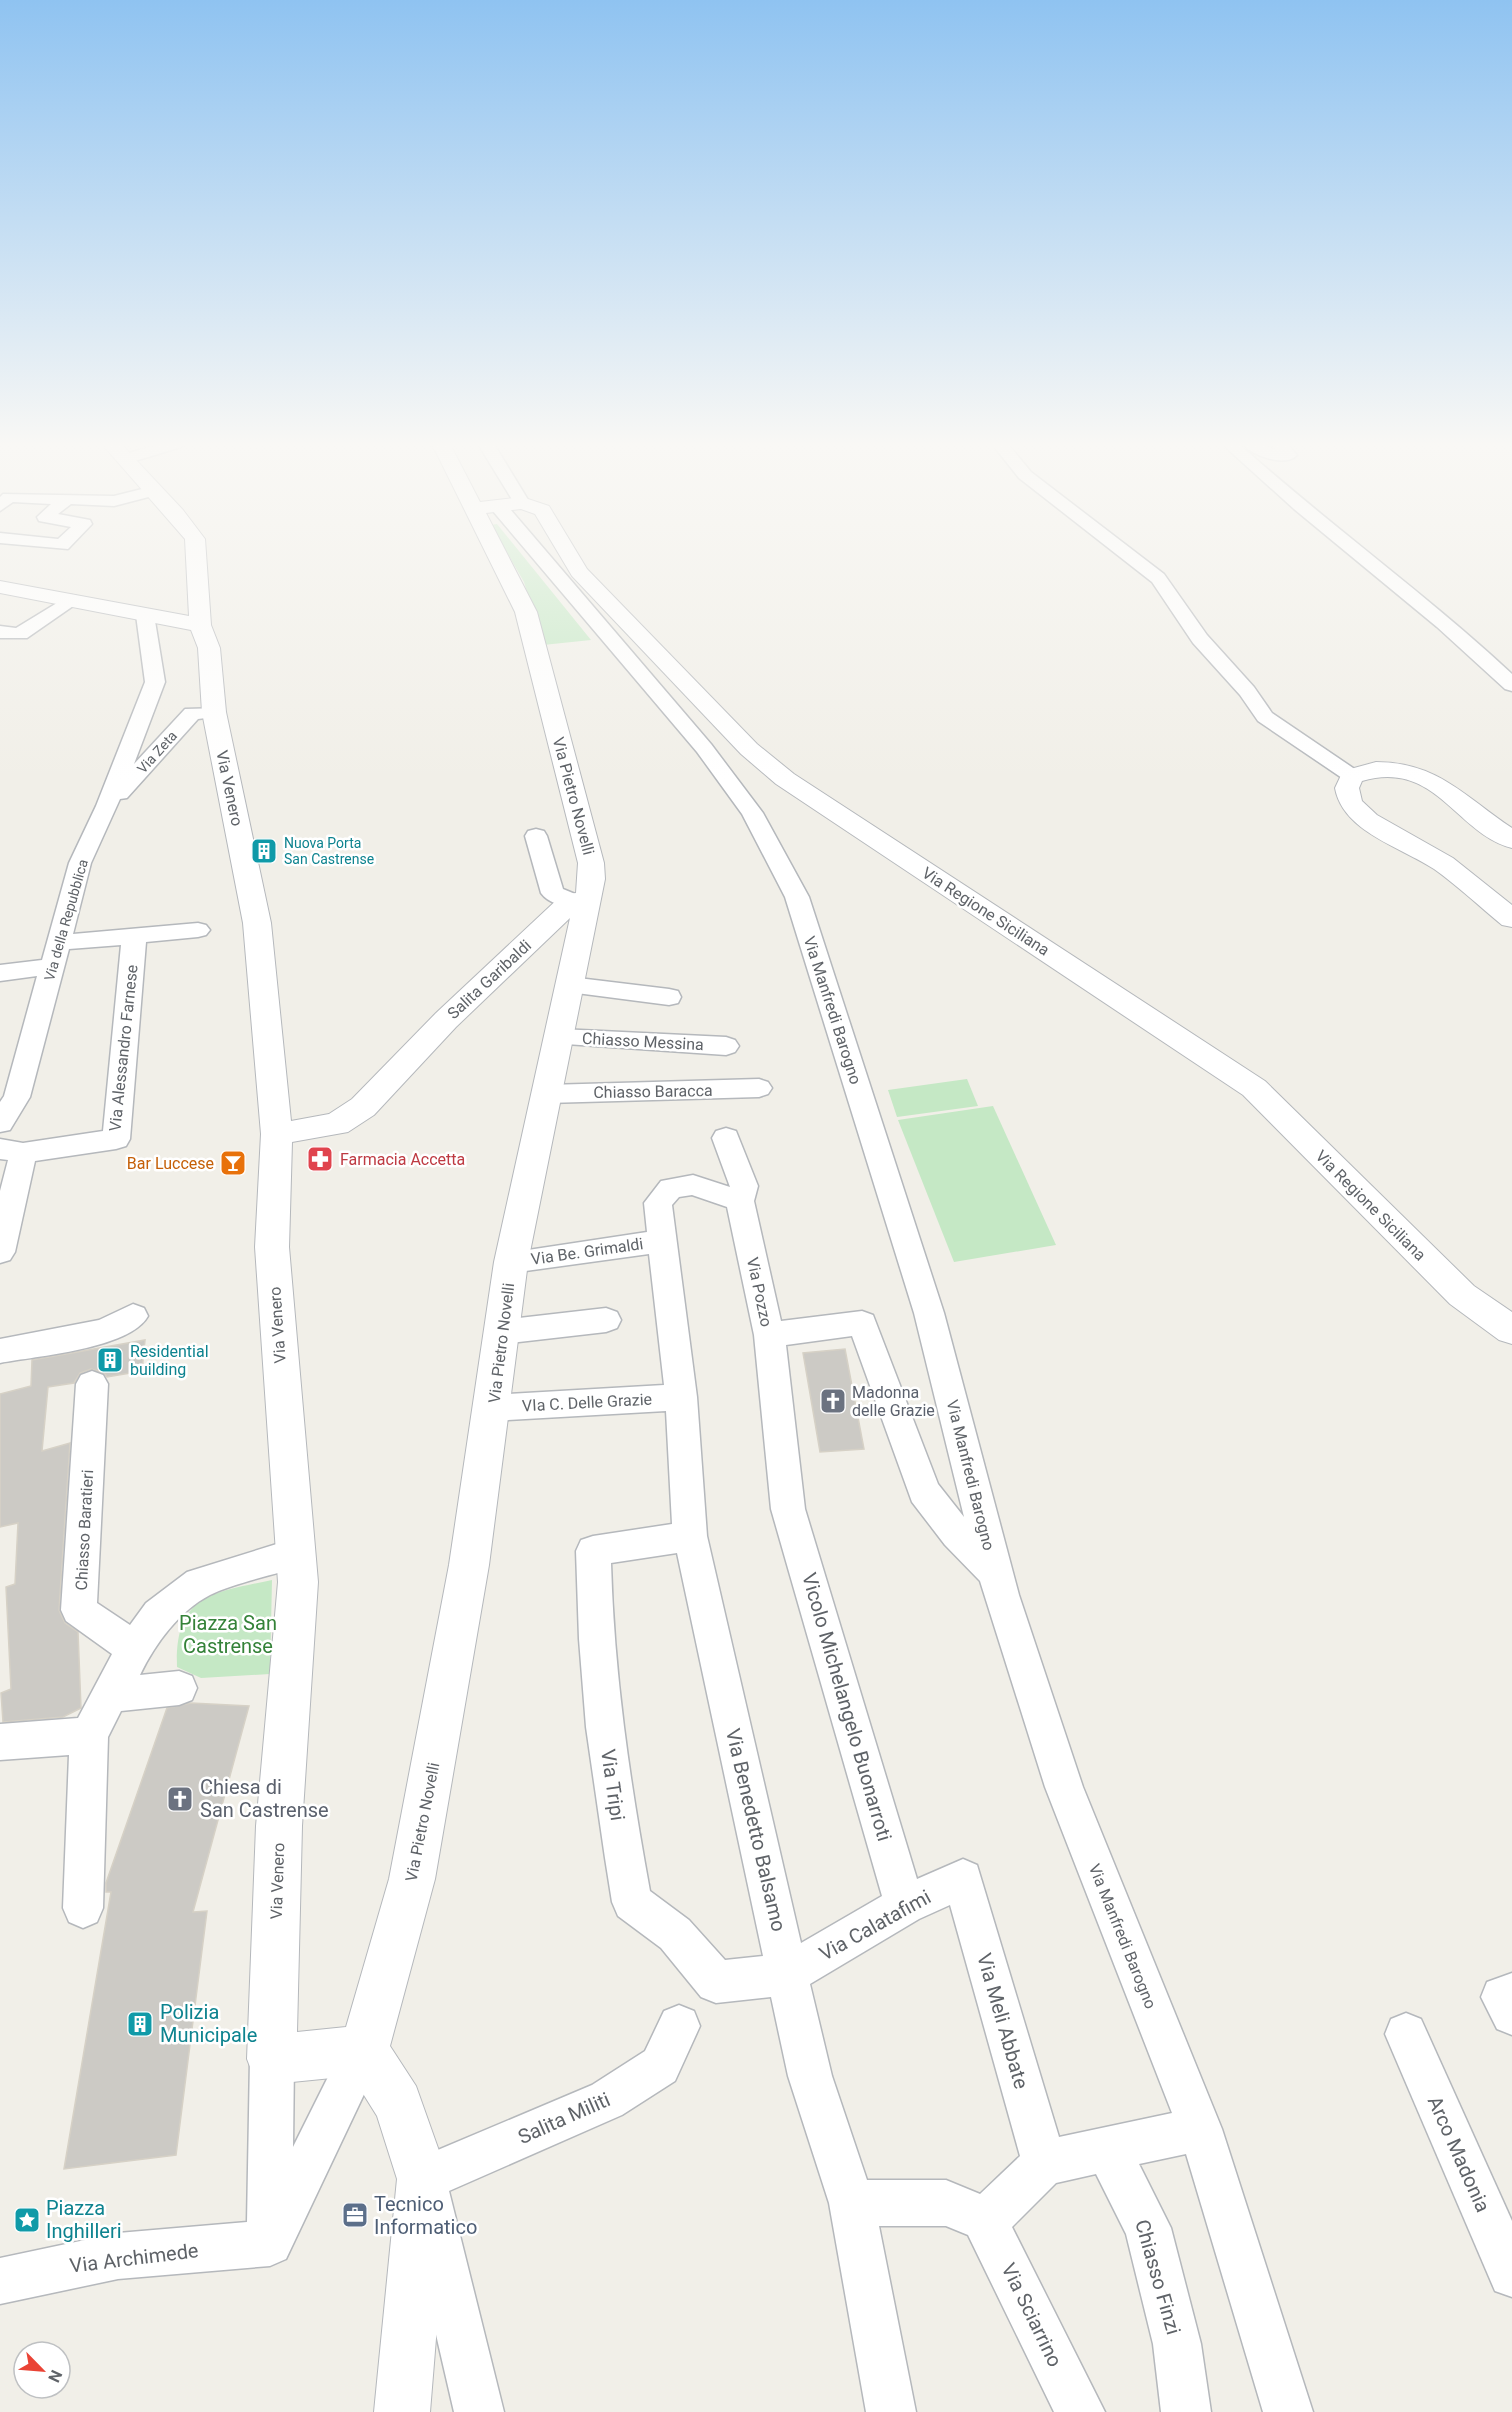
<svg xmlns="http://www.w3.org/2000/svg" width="1512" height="2412" font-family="Roboto,sans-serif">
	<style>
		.green { fill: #c5e8c5 }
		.building { fill: #cccac5; stroke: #d6d1c6; stroke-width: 1.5 }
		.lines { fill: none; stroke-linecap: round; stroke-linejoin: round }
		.minor-casing { stroke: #b5b8bc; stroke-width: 3 }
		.tertiary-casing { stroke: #b5b8bc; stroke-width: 2 }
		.minor { fill: #fff; fill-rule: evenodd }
		.tertiary { fill: #fff; fill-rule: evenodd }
		.labels { text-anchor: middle; stroke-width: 5; stroke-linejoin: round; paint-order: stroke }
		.far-street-label { font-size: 14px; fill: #5f6368; stroke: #fff }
		.far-culture-label { font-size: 14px; fill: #0d838f; stroke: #fff; text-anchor: start }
		.street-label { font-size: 16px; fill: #5f6368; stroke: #fff }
		.health-label { font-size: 16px; fill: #be3a42; stroke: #fff; text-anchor: start }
		.food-label { font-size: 16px; fill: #c56008; stroke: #fff; text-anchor: end }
		.culture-label { font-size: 16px; fill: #0d838f; stroke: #fff; text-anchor: start }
		.worship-label { font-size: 16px; fill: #5b616d; stroke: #fff; text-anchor: start }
		.near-park-label { font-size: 20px; fill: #348238; stroke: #fff }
		.near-street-label { font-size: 20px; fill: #5f6368; stroke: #fff }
		.near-worship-label { font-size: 20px; fill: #5b616d; stroke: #fff; text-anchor: start }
		.near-culture-label { font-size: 20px; fill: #0d838f; stroke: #fff; text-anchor: start }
		.near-service-label { font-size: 20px; fill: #4e5e75; stroke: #fff; text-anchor: start }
	</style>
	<rect width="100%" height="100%" fill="#f1efe8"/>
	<g class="green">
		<polygon points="497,524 591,640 543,645 524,582 491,525"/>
		<polygon points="967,1079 978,1106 897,1117 888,1090"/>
		<polygon points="993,1106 1056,1245 954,1262 898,1120"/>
		<path d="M 272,1580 L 270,1674 L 201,1678 L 177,1667 C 175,1594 212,1593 272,1580 Z"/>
	</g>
	<g class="building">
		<polygon points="145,1340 142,1371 107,1377 104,1373 91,1369 80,1373 74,1383 48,1387 42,1451 70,1443 59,1610 65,1623 78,1632 81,1708 63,1717 3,1722 1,1693 11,1689 6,1587 15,1584 18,1523 0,1527 0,1394 31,1386 32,1360"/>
		<polygon points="845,1349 864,1449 820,1452 803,1353"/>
		<polygon points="191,1703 249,1706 193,1912 207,1911 176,2155 64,2169 111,1892 106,1892 106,1883 167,1708"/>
	</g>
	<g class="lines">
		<g class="minor-casing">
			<g id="minor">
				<polygon points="160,444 184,444 181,447 125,464 117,459 119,456"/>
				<polygon points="478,444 494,444 530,503 528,506 516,506"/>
				<polygon points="992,444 1008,444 1031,472 1164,574 1207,635 1254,687 1272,713 1359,772 1363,776 1359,780 1345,780 1258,721 1240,695 1193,643 1152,582 1019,478"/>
				<path d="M 1222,444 L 1239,444 C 1328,524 1425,593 1512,674 L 1512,691 L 1505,689 L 1437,627 L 1294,509 Z"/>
				<path d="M 1242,444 L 1262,444 L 1276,450 L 1271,444 L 1287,444 L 1297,455 C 1285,468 1252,455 1242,444 Z"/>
				<polygon points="154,486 160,488 162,491 160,494 114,506 71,504 58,514 90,520 92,524 68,549 0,543 0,533 58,539 71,527 39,521 37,517 51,504 13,502 0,511 0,497 3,494 114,496"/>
				<path d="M 498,501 L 504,502 L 711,744 L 763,813 L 809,897 L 944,1313 L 1019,1595 L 1083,1787 L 1222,2129 L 1313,2412 L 1263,2412 L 1186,2154 L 1139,2164 L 1171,2228 L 1201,2344 L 1211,2412 L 1161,2412 L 1153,2344 L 1126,2234 L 1096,2174 L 1056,2183 L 1012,2227 L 1105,2412 L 1054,2412 L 968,2235 L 946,2226 L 879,2226 L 916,2412 L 866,2412 L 829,2203 L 788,2076 L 771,1997 L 716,2003 L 701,1997 L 661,1948 L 618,1916 L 612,1902 L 605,1858 L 586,1727 L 579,1639 L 576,1551 L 581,1540 L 593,1536 L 672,1524 L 666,1411 L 492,1421 L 481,1417 L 476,1408 L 481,1399 L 492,1395 L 664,1385 L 649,1254 L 511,1273 L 501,1270 L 496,1262 L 501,1254 L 647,1232 L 644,1203 L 661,1181 L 693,1175 L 730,1187 L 712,1138 L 716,1131 L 726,1128 L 736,1131 L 758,1186 L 754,1201 L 781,1321 L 862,1311 L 873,1315 L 938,1484 L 964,1517 L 914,1313 L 785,897 L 742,814 L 697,752 L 492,510 L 490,506 L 492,502 ZM 692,1195 L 727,1207 L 754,1335 L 771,1509 L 882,1896 L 801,1943 L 707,1536 L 697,1397 L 672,1205 L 679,1197 ZM 852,1336 L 912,1502 L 945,1545 L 980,1581 L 1045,1787 L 1172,2113 L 1059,2137 L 977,1865 L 963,1859 L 917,1879 L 805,1509 L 786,1345 ZM 677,1553 L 763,1956 L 725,1960 L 689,1920 L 650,1891 C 630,1782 614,1674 611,1563 ZM 950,1905 L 1020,2156 L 980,2194 L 946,2180 L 867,2180 L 832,2076 L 810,1984 L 919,1919 Z"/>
				<polygon points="70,595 76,596 79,600 76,604 27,638 0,638 0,626 16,628"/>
				<polygon points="145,609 154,615 165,682 134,764 185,709 221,708 224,712 221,716 198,719 127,798 120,799 91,863 73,934 198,923 206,925 210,930 206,935 198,937 146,942 130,1139 126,1146 116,1149 35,1161 15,1252 10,1260 0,1263 0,1191 8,1160 0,1159 0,1139 23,1143 103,1131 121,945 69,949 30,1097 10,1130 0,1132 0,1102 4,1096 37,976 0,981 0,965 42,960 69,863 96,806 145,682 136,615"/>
				<path d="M 536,829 L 544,831 L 547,836 L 563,889 L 580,896 L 584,901 L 580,906 C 568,909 549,904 541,893 L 525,836 L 528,831 Z"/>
				<polygon points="570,977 669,989 678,991 681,997 678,1003 669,1005 561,991 558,985 561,979"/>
				<polygon points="560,1029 726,1037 735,1040 739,1046 735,1052 726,1055 551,1043 547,1037 551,1031"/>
				<polygon points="759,1079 768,1082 772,1088 768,1094 759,1097 547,1103 538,1100 534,1094 538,1088 547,1085"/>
				<path d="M 133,1304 L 144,1308 L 148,1316 C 130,1349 36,1356 0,1363 L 0,1339 L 99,1320 Z"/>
				<polygon points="606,1308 617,1312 621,1320 617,1328 606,1332 502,1344 491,1341 487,1332 491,1323 502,1320"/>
				<path d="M 92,1371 L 103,1375 L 108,1384 L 97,1603 L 130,1625 L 146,1603 L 187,1572 L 296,1538 L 308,1542 L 313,1553 L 308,1564 C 279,1574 236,1582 210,1595 C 179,1611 155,1644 140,1675 L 179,1671 L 192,1676 L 197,1688 L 192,1700 L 179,1705 L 121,1711 L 108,1737 L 103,1908 L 97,1922 L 83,1928 L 69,1922 L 63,1908 L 69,1755 L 0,1760 L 0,1724 L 78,1718 L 112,1654 L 66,1621 L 61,1610 L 76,1384 L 81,1375 Z"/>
				<polygon points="1512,1973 1512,2035 1497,2029 1481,1997 1487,1982"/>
				<polygon points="679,2005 694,2011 700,2026 675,2081 622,2115 449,2191 504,2412 454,2412 400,2179 407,2163 592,2085 645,2051 664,2011"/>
				<polygon points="1406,2013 1421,2019 1512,2221 1512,2297 1495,2291 1385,2034 1391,2019"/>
				<polygon points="364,2029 379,2035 385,2050 286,2259 270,2266 118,2279 0,2304 0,2258 118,2233 247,2222 250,2059 257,2044 272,2037 287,2044 294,2059 293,2147 349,2035"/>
			</g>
		</g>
		<g class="tertiary-casing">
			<g id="tertiary">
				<path d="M 102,444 L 121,444 L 183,510 L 205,539 L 211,625 L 220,648 L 226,712 L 271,923 L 291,1121 L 329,1114 L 352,1099 L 436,1013 L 562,895 L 576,893 L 578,863 L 515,612 L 432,444 L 450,444 L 480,502 L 522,497 L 549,506 L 587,569 L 757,744 L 794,774 L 1265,1081 L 1474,1286 L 1512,1312 L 1512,1344 L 1499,1340 L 1450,1304 L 1243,1095 L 776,784 L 741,754 L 572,576 L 535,514 L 521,509 L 486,513 L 537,612 L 604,863 L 605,879 L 528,1262 L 489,1565 L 435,1879 L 390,2046 L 416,2086 L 449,2179 L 430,2412 L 374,2412 L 397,2179 L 377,2116 L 352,2076 L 272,2084 L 254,2077 L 247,2059 L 256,1826 L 278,1582 L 255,1247 L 261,1134 L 243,923 L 202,712 L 198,648 L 191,630 L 0,593 L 0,581 L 189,616 L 185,539 ZM 570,918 L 494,1262 L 449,1565 L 389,1879 L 346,2027 L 297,2032 L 302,1826 L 318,1582 L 289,1247 L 292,1142 L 348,1132 L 374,1115 L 456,1027 Z"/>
				<path d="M 1376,762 C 1438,762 1465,797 1512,828 L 1512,848 C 1456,834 1436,759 1362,781 L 1359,788 L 1362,801 L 1377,815 L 1453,858 L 1512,905 L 1512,927 L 1502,925 C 1480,907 1458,886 1434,869 C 1401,847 1343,832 1335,788 L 1343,771 Z"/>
			</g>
		</g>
		<use href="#minor" class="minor"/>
		<use href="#tertiary" class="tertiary"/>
	</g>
	<linearGradient id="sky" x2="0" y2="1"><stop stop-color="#8fc3f1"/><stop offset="0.57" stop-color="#f9f8f5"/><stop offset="1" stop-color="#f9f8f5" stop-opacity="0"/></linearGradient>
	<rect width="1512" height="781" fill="url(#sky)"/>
	<defs>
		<g id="building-square" transform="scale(1.35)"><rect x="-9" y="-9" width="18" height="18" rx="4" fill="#0f9aa8" stroke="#fff"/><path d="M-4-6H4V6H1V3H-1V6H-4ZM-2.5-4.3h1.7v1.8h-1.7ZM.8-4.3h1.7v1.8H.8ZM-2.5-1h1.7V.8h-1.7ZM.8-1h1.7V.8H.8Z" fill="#fff"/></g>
		<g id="pharmacy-square" transform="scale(1.35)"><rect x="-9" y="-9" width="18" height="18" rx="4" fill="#e0444e" stroke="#fff"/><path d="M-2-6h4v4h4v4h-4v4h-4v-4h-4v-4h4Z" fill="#fff"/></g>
		<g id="bar-square" transform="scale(1.35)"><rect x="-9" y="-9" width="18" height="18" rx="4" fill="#e8710a" stroke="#fff"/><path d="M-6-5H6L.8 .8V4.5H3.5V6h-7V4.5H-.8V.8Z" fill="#fff"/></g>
		<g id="church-square" transform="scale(1.35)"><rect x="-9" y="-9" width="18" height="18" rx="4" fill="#6b7280" stroke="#fff"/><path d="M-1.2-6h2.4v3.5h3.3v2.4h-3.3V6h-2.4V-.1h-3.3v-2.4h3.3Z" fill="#fff"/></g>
		<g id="office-square" transform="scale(1.35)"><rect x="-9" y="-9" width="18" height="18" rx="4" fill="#5c6f8a" stroke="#fff"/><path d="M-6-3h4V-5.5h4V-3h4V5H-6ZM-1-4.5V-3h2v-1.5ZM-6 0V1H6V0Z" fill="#fff"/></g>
		<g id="sight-square" transform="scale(1.35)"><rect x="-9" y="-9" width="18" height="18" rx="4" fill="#0f9aa8" stroke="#fff"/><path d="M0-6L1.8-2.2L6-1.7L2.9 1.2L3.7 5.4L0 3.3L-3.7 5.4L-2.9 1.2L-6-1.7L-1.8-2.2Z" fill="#fff"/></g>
	</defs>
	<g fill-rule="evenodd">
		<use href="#building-square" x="264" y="851"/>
		<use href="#pharmacy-square" x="320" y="1159"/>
		<use href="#bar-square" x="233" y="1163"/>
		<use href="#building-square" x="110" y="1360"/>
		<use href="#church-square" x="833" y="1401"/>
		<use href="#church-square" x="180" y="1799"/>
		<use href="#building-square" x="140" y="2024"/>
		<use href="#office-square" x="355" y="2215"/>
		<use href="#sight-square" x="27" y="2220"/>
	</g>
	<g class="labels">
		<g class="far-street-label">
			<text transform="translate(157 752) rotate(-48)" y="5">Via Zeta</text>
			<text transform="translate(66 920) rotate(-74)" y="5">Via della Repubblica</text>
		</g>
		<g class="far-culture-label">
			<text x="284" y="848">Nuova Porta<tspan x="284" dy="16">San Castrense</tspan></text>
		</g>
		<g class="street-label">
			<text transform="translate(230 788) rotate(78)" y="6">Via Venero</text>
			<text transform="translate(574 796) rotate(75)" y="6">Via Pietro Novelli</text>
			<text transform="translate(986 911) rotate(33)" y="6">Via Regione Siciliana</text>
			<text transform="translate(489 979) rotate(-43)" y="6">Salita Garibaldi</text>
			<text transform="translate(833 1010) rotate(72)" y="6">Via Manfredi Barogno</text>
			<text transform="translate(643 1041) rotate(3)" y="6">Chiasso Messina</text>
			<text transform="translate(123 1048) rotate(-84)" y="6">Via Alessandro Farnese</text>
			<text transform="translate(653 1091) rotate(-1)" y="6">Chiasso Baracca</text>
			<text transform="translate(1371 1205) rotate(45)" y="6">Via Regione Siciliana</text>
			<text transform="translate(587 1251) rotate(-8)" y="6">Via Be. Grimaldi</text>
			<text transform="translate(760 1292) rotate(78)" y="6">Via Pozzo</text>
			<text transform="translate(277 1325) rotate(-94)" y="6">Via Venero</text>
			<text transform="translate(501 1343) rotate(-83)" y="6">Via Pietro Novelli</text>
			<text transform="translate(587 1402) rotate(-3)" y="6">VIa C. Delle Grazie</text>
			<text transform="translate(971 1475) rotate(76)" y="6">Via Manfredi Barogno</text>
			<text transform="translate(84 1530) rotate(-87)" y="6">Chiasso Baratieri</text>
			<text transform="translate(422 1822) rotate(-79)" y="6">Via Pietro Novelli</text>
			<text transform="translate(277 1881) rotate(-88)" y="6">Via Venero</text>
			<text transform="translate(1123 1936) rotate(68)" y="6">Via Manfredi Barogno</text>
		</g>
		<g class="health-label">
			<text x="340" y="1165">Farmacia Accetta</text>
		</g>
		<g class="food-label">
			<text x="214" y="1169">Bar Luccese</text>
		</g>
		<g class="culture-label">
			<text x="130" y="1357">Residential<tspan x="130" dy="18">building</tspan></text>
		</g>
		<g class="worship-label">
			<text x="852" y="1398">Madonna<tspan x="852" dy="18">delle Grazie</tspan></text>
		</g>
		<g class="near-park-label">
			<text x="228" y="1630">Piazza San<tspan x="228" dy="23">Castrense</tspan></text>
		</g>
		<g class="near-street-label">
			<text transform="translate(847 1707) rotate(74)" y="7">Vicolo Michelangelo Buonarroti</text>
			<text transform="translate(613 1785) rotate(82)" y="7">Via Tripi</text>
			<text transform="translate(756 1830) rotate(77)" y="7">Via Benedetto Balsamo</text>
			<text transform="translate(875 1925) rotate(-29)" y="7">Via Calatafimi</text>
			<text transform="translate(1003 2021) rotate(74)" y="7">Via Meli Abbate</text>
			<text transform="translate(564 2118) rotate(-24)" y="7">Salita Militi</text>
			<text transform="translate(1459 2154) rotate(66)" y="7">Arco Madonia</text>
			<text transform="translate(134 2258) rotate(-7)" y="7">Via Archimede</text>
			<text transform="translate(1158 2277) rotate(74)" y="7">Chiasso Finzi</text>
			<text transform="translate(1032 2315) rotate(64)" y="7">Via Sciarrino</text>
		</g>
		<g class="near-worship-label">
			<text x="200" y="1794">Chiesa di<tspan x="200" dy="23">San Castrense</tspan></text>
		</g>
		<g class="near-culture-label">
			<text x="160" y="2019">Polizia<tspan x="160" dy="23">Municipale</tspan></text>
			<text x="46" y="2215">Piazza<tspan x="46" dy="23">Inghilleri</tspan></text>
		</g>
		<g class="near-service-label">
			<text x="374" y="2211">Tecnico<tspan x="374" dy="23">Informatico</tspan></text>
		</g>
	</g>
	<g transform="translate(42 2370) rotate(115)"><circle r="28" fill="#ffffff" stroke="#bfc1c3" stroke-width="1.5"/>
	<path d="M0-4.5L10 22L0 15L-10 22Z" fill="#ea4335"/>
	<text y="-9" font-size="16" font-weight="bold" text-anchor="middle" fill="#5f6368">N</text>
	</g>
</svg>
